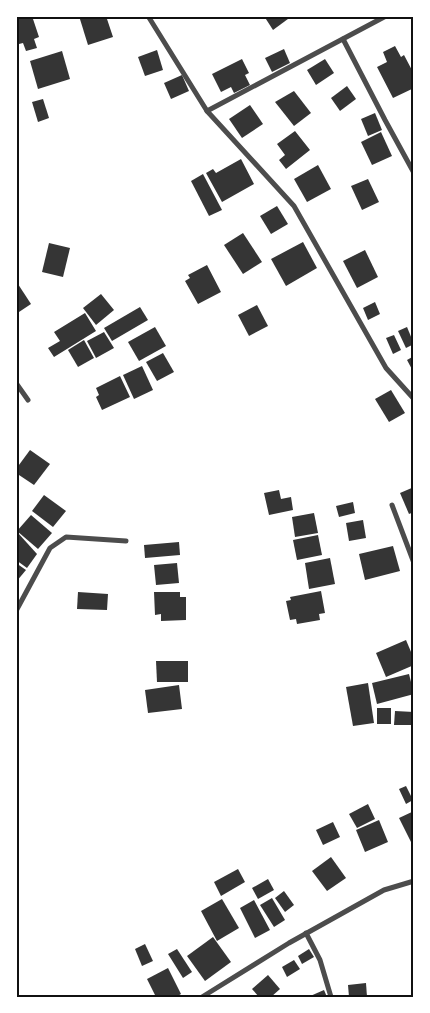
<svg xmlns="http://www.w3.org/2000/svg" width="430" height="1013" font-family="Lato,sans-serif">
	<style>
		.building { fill: #353535 }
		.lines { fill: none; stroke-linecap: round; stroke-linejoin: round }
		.minor { stroke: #4c4c4c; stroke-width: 5 }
		.neatline { fill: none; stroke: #111; stroke-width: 2 }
	</style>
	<rect width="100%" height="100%" fill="#fff"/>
	<g class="building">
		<polygon points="16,16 32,16 39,37 34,39 37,48 26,51 23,43 19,44 16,36"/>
		<polygon points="79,16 106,16 113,37 88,45"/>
		<polygon points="264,16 292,16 273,30"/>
		<polygon points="395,46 401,57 404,55 414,74 414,88 393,98 377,67 387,62 383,52"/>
		<polygon points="284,49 290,63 272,72 265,58"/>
		<polygon points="157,50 163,70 145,76 138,57"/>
		<polygon points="62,51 70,79 38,89 30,61"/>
		<polygon points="242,59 249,73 245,75 250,85 234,93 231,87 221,92 212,74"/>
		<polygon points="325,59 334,73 316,85 307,70"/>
		<polygon points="182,75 189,91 171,99 164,83"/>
		<polygon points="347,86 356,99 340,111 331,98"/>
		<polygon points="294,91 311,113 294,126 275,102"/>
		<polygon points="43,99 49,118 38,122 32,102"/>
		<polygon points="250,105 263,124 242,138 229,119"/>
		<polygon points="375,113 382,130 368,136 361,119"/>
		<polygon points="295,131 310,150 286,169 279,160 285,155 277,144"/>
		<polygon points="381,132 392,156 372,165 361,142"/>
		<polygon points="241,159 254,184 222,202 206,173 213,169 216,173"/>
		<polygon points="318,165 331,189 307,202 294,179"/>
		<polygon points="203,174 222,210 209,216 191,181"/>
		<polygon points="368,179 379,202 362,210 351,186"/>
		<polygon points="277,206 288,224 271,234 260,216"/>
		<polygon points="243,233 262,262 243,274 224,245"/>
		<polygon points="303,242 317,268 286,286 271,259"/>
		<polygon points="49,243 70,248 63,277 42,272"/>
		<polygon points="365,250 378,277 357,288 343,261"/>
		<polygon points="207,265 221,292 198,304 185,281 190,278 188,275"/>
		<polygon points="16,281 31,304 16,314"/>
		<polygon points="101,294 114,310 96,325 83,308"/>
		<polygon points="375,302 380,314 368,320 363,308"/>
		<polygon points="257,305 268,326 249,336 238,315"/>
		<polygon points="140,307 148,320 112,341 104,328"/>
		<polygon points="85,313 96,331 54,357 48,348 60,341 54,332"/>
		<polygon points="155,327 166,346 139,361 128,342"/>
		<polygon points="407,327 414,344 406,348 398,331"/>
		<polygon points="104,332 114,348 96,358 87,341"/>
		<polygon points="394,335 401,350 393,354 386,338"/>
		<polygon points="84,340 94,358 78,367 68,350"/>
		<polygon points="163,353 174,372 157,381 146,362"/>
		<polygon points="414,356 414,373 407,360"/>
		<polygon points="142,366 153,390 134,399 123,375"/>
		<polygon points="120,376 130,397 102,410 96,397 99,395 96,388"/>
		<polygon points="391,390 405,413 389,422 375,399"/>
		<polygon points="30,450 50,464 34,485 16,473 16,469"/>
		<polygon points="414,487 414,512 409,514 400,493"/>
		<polygon points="279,490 281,499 291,497 293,510 269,515 264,493"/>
		<polygon points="44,495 66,511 53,527 32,511"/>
		<polygon points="353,502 355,513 339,517 336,506"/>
		<polygon points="314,513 318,533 295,537 292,517"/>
		<polygon points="31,515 52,533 38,549 17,531"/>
		<polygon points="363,520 366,538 349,541 346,523"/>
		<polygon points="18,533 37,554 27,568 16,560 16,535"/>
		<polygon points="318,535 322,555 297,560 293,540"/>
		<polygon points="179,542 180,555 145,558 144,545"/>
		<polygon points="393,546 400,571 365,580 359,554"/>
		<polygon points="330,558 335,584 309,589 305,563"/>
		<polygon points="16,563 26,570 16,582"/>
		<polygon points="177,563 179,583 156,585 154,565"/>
		<polygon points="321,591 325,613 319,614 320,620 297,624 296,619 290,620 286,601 291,600 290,597"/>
		<polygon points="78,592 108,594 107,610 77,609"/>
		<polygon points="154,592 180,592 180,597 186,597 186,620 161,621 161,614 155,615"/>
		<polygon points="406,640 414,659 414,665 386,677 376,653"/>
		<polygon points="156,661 188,661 188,682 157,682"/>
		<polygon points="409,674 414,694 377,704 372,683"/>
		<polygon points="368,683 374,723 353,726 346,687"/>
		<polygon points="179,685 182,709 148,713 145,690"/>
		<rect x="377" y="708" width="14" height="16"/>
		<polygon points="395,711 414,712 414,725 394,725"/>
		<polygon points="406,786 413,800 406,804 399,789"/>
		<polygon points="368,804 375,819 357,828 349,814"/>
		<polygon points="414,811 414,843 412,844 399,818"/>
		<polygon points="379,820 388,842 365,852 356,830"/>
		<polygon points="333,822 340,837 323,845 316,830"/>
		<polygon points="331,857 346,878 327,891 312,871"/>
		<polygon points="238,869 245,882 221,896 214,882"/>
		<polygon points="268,879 274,890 258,899 252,888"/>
		<polygon points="284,891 294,905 285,912 275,898"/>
		<polygon points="272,898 285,920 274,927 260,905"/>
		<polygon points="222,899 239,928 217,941 201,911"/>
		<polygon points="254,900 270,930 255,938 240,908"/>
		<polygon points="213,937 231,962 205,981 187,956"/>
		<polygon points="145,944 153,961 142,966 135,949"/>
		<polygon points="177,949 192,972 183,978 168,954"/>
		<polygon points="309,949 314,957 302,964 298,956"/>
		<polygon points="294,960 300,969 287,977 282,967"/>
		<polygon points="168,968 181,994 176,997 156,997 147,979"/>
		<polygon points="268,975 280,989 271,997 259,997 252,989"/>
		<polygon points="366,983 367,997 349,997 348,985"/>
		<polygon points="324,990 327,997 308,997"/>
	</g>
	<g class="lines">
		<g class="minor">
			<polyline points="148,16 207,111 294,206 386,368 414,399"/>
			<polyline points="343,39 385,120 414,173"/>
			<polyline points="207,111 386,16"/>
			<polyline points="16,383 28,400"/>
			<polyline points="392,505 414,563"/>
			<polyline points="16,611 50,548 66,537 126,541"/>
			<polyline points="306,933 320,960 331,997"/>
			<polyline points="202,997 289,943 384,890 414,881"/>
		</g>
	</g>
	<rect width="430" height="1013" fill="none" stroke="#ffffff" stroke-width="35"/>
	<rect x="18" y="18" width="394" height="978" class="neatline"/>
</svg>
